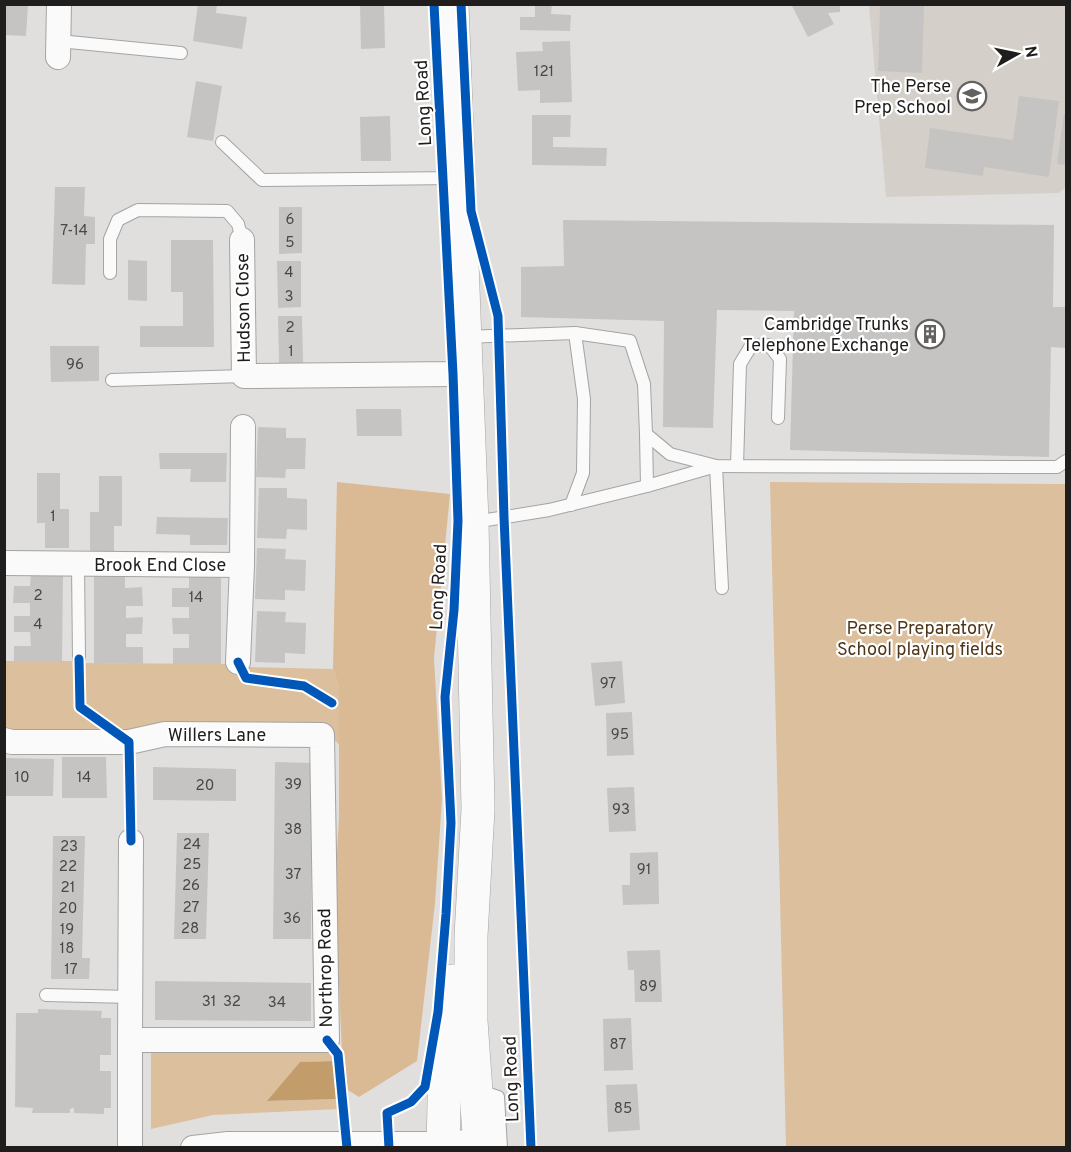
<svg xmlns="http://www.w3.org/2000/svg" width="1071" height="1152" font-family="Overpass,sans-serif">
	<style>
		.built { fill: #d4d0c9 }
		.green { fill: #dcbf9d }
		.forest { fill: #daba94 }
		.water { fill: #c39c6c }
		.building { fill: #c5c4c2 }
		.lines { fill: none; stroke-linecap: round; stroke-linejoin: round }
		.lane-casing { stroke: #a5a4a2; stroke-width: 14 }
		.street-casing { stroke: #a5a4a2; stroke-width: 26 }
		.primary-casing { stroke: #a5a4a2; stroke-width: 34 }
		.lane { stroke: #fafafa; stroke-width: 12 }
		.street { stroke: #fafafa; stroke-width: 24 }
		.primary { stroke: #fafafa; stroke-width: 33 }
		.cycleway-casing { stroke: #fff; stroke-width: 13 }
		.cycleway { stroke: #0057b8; stroke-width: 9 }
		.labels { text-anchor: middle; stroke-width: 4.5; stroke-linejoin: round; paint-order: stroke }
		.number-label { font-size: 15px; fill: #494846 }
		.poi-label { font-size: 18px; fill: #201e1d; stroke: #fff; text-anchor: end }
		.street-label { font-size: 18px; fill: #201e1d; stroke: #fff }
		.park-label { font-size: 18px; fill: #4e3619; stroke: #fff }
	</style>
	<rect width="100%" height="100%" fill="#e1dfdd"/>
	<polygon class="built" points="869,5 1066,5 1066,187 1059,193 886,197"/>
	<g class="green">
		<polygon points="770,482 1066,484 1066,1147 786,1147"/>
		<polygon points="5,661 71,661 85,663 232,664 248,667 333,669 339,687 339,745 330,734 295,727 151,724 131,735 5,731"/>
		<polygon points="329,1049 335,1061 300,1062 268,1101 336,1099 338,1109 213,1115 151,1129 151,1051"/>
	</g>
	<polygon class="forest" points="337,482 450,494 434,658 442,799 435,903 417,1061 359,1097 346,1089 342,1054 337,937 336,868 339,818 339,687 333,669"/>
	<polygon class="water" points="335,1061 336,1099 267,1101 300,1062"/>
	<g class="building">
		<polygon points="4,4 28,4 26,36 4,35"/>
		<polygon points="198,4 217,5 216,13 247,17 242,49 193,41"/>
		<polygon points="360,4 384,4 385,48 361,49"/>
		<polygon points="535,4 552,4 551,14 571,15 570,31 520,30 520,17 535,17"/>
		<polygon points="791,4 840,4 840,12 828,13 834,24 808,37"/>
		<polygon points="880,5 924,5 922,73 878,71"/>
		<polygon points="570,41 572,102 540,103 540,90 518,91 516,52 543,51 542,42"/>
		<polygon points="196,81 222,86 213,141 187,137"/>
		<polygon points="1019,96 1059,101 1049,177 984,167 983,176 925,168 930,128 1013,140"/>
		<polygon points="1064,114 1066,114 1066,165 1057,164"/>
		<polygon points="532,115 571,115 570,137 553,137 553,147 607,148 606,166 532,165"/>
		<polygon points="390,116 391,161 361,161 360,117"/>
		<polygon points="55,187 85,187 84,216 95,217 95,244 86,244 85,285 52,284"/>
		<polygon points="279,207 302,207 302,253 279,254"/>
		<polygon points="563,220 1054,225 1053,307 1066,307 1066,348 1051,347 1049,457 790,450 794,311 717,310 713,428 663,427 664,321 521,317 521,267 564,266"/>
		<polygon points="171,240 213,240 214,347 140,347 140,326 183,326 183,292 171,292"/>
		<polygon points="128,260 147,261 147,301 128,300"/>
		<polygon points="277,261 301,261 301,307 278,308"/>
		<polygon points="278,316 302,316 303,363 279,363"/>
		<polygon points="50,346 99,346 99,381 51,382"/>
		<polygon points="356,409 401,409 402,436 357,436"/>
		<polygon points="258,427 286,428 286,438 306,438 305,469 286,469 285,478 256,477"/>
		<polygon points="159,453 227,453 226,482 190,482 191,469 160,469"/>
		<polygon points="37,473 60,473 60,509 69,509 69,548 45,548 45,523 37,523"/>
		<polygon points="99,476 122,476 122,526 114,526 114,551 90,551 90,512 99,512"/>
		<polygon points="259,488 287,488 287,498 307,499 307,530 287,529 286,539 257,538"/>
		<polygon points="157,517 228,518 227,545 190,545 190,535 156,534"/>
		<polygon points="257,548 286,549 285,559 306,560 305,591 285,590 285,600 255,599"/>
		<polygon points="31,574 63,574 62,662 14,661 14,646 31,646 30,632 14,632 14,616 30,616 30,603 13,603 14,586 30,586"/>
		<polygon points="94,576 125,576 125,588 142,587 143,606 126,606 126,618 143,617 142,634 126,634 126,647 143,647 143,664 94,663"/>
		<polygon points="189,577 221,577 221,664 173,664 173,648 189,648 189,634 173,634 172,618 189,618 189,607 172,607 172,588 189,588"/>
		<polygon points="257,611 286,612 285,622 306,623 305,654 285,653 285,663 255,662"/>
		<polygon points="622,661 625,703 595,706 591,663"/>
		<polygon points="632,712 634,755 607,756 606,713"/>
		<polygon points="62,757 106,757 107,798 62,798"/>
		<polygon points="4,758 54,759 53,796 4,796"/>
		<polygon points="275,762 312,763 311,939 273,939"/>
		<polygon points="153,767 236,769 236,801 153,800"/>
		<polygon points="634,787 636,831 609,832 607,788"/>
		<polygon points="177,833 209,833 206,939 174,939"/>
		<polygon points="53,836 85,836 82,958 90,958 89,979 51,979"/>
		<polygon points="658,852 659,904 623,905 622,885 630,885 630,853"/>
		<polygon points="660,950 662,1002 635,1002 634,970 628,970 627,951"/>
		<polygon points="155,981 311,983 311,1021 155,1020"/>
		<polygon points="38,1009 102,1011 101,1018 111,1018 111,1055 100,1055 100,1071 111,1071 111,1108 104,1108 104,1114 74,1113 74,1108 70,1109 70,1113 32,1113 33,1108 15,1107 16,1013 38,1013"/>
		<polygon points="631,1018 633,1070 604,1071 603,1019"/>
		<polygon points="637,1084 640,1130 608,1132 606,1085"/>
	</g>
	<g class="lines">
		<g class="lane-casing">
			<g id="lane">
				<polyline points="59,41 181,53"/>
				<polyline points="222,142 262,180 458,178"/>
				<polyline points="110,273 110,239 118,220 138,210 227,211 238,224 242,240"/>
				<polyline points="465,337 575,333 630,341 644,384 646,434 670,454 716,466 1057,467 1066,461"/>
				<polyline points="112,380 244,376"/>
				<polyline points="646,434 647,486"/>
				<polyline points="737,466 740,364 751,346 769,345 780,359 778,418"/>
				<polyline points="571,505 583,473 584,399 575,333"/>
				<polyline points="474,522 549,510 647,486 716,466 722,588"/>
				<polyline points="78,565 79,659"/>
				<polyline points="46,995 131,997"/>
				<polyline points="477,1090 498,1097 501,1148"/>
			</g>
		</g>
		<g class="street-casing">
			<g id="street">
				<polyline points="58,57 59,4"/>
				<polyline points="242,240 244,376 453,374 466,372"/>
				<polyline points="4,563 242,565"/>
				<polyline points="238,662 242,565 243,427"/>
				<polyline points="4,740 12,742 129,742 165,734 322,735 327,1040 130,1040 131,841"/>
				<polyline points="130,1148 130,1040"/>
				<polyline points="193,1148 228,1144 443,1144 479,1141"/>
			</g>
		</g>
		<g class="primary-casing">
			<g id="primary">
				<polyline points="452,4 472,522 478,809 471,936 471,1021 480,1148"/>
				<polyline points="443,1148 445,1058 452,981"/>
			</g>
		</g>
		<use href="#lane" class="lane"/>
		<use href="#street" class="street"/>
		<use href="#primary" class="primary"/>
		<g class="cycleway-casing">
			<g id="cycleway">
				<polyline points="461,4 471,211 498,316 504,517 531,1148"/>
				<polyline points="79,659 80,707 129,742 131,841"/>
				<polyline points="238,662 246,678 304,686 332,703"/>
				<polyline points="327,1040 338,1054 347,1148"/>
				<polyline points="389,1148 387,1113 411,1102 425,1087 438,1012 446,914 451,823 445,697 454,610 458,521 453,374 434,4"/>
			</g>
		</g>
		<use href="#cycleway" class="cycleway"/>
	</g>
	<defs>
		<g id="school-ring" transform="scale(1.5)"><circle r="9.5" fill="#fff" stroke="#646260" stroke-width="1.5"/><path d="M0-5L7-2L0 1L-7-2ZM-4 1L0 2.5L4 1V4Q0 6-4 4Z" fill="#646260"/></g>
		<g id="building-ring" transform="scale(1.5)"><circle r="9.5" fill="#fff" stroke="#646260" stroke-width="1.5"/><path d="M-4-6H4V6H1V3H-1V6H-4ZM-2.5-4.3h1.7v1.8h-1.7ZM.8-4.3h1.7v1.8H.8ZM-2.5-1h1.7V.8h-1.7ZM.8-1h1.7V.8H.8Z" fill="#646260"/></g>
	</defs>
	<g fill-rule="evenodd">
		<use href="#school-ring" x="972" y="96"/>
		<use href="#building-ring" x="930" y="334"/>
	</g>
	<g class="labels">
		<g class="number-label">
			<text x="544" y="76">121</text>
			<text x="290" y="224">6</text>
			<text x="74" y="235">7-14</text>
			<text x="290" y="247">5</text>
			<text x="289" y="277">4</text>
			<text x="289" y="301">3</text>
			<text x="290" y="332">2</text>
			<text x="291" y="356">1</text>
			<text x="75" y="369">96</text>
			<text x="53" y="521">1</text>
			<text x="38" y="600">2</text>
			<text x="196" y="602">14</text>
			<text x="38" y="629">4</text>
			<text x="608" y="688">97</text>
			<text x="620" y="739">95</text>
			<text x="22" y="782">10</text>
			<text x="84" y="782">14</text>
			<text x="293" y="789">39</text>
			<text x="205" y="790">20</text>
			<text x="621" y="814">93</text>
			<text x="293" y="834">38</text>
			<text x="192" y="849">24</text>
			<text x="69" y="851">23</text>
			<text x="192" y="869">25</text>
			<text x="68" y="871">22</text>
			<text x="644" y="874">91</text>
			<text x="293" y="879">37</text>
			<text x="191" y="890">26</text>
			<text x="68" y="892">21</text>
			<text x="191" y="912">27</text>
			<text x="68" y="913">20</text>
			<text x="292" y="923">36</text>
			<text x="190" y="933">28</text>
			<text x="67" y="934">19</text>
			<text x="67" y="953">18</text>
			<text x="71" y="974">17</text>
			<text x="648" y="991">89</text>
			<text x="209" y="1006">31</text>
			<text x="232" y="1006">32</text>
			<text x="277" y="1007">34</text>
			<text x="618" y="1049">87</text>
			<text x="623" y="1113">85</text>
		</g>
		<g class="poi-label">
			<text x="951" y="92">The Perse<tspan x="951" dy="21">Prep School</tspan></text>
			<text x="909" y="330">Cambridge Trunks<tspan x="909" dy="21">Telephone Exchange</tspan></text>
		</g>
		<g class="street-label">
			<text transform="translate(423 103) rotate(-93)" y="6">Long Road</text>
			<text transform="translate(243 308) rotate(-91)" y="6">Hudson Close</text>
			<text x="160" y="571">Brook End Close</text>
			<text transform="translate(438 587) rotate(-87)" y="6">Long Road</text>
			<text x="217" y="741">Willers Lane</text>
			<text transform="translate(325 968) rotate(-91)" y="6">Northrop Road</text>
			<text transform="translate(511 1079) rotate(-92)" y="6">Long Road</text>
		</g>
		<g class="park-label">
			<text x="920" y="634">Perse Preparatory<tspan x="920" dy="21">School playing fields</tspan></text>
		</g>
	</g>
	<rect width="1071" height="1152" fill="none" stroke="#201e1d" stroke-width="12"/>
	<g transform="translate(1017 54) rotate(81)" stroke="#ffffff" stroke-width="4.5" paint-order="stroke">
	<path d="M0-4.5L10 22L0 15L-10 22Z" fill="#201e1d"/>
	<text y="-9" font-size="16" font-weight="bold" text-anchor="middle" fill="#201e1d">N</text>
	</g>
</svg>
